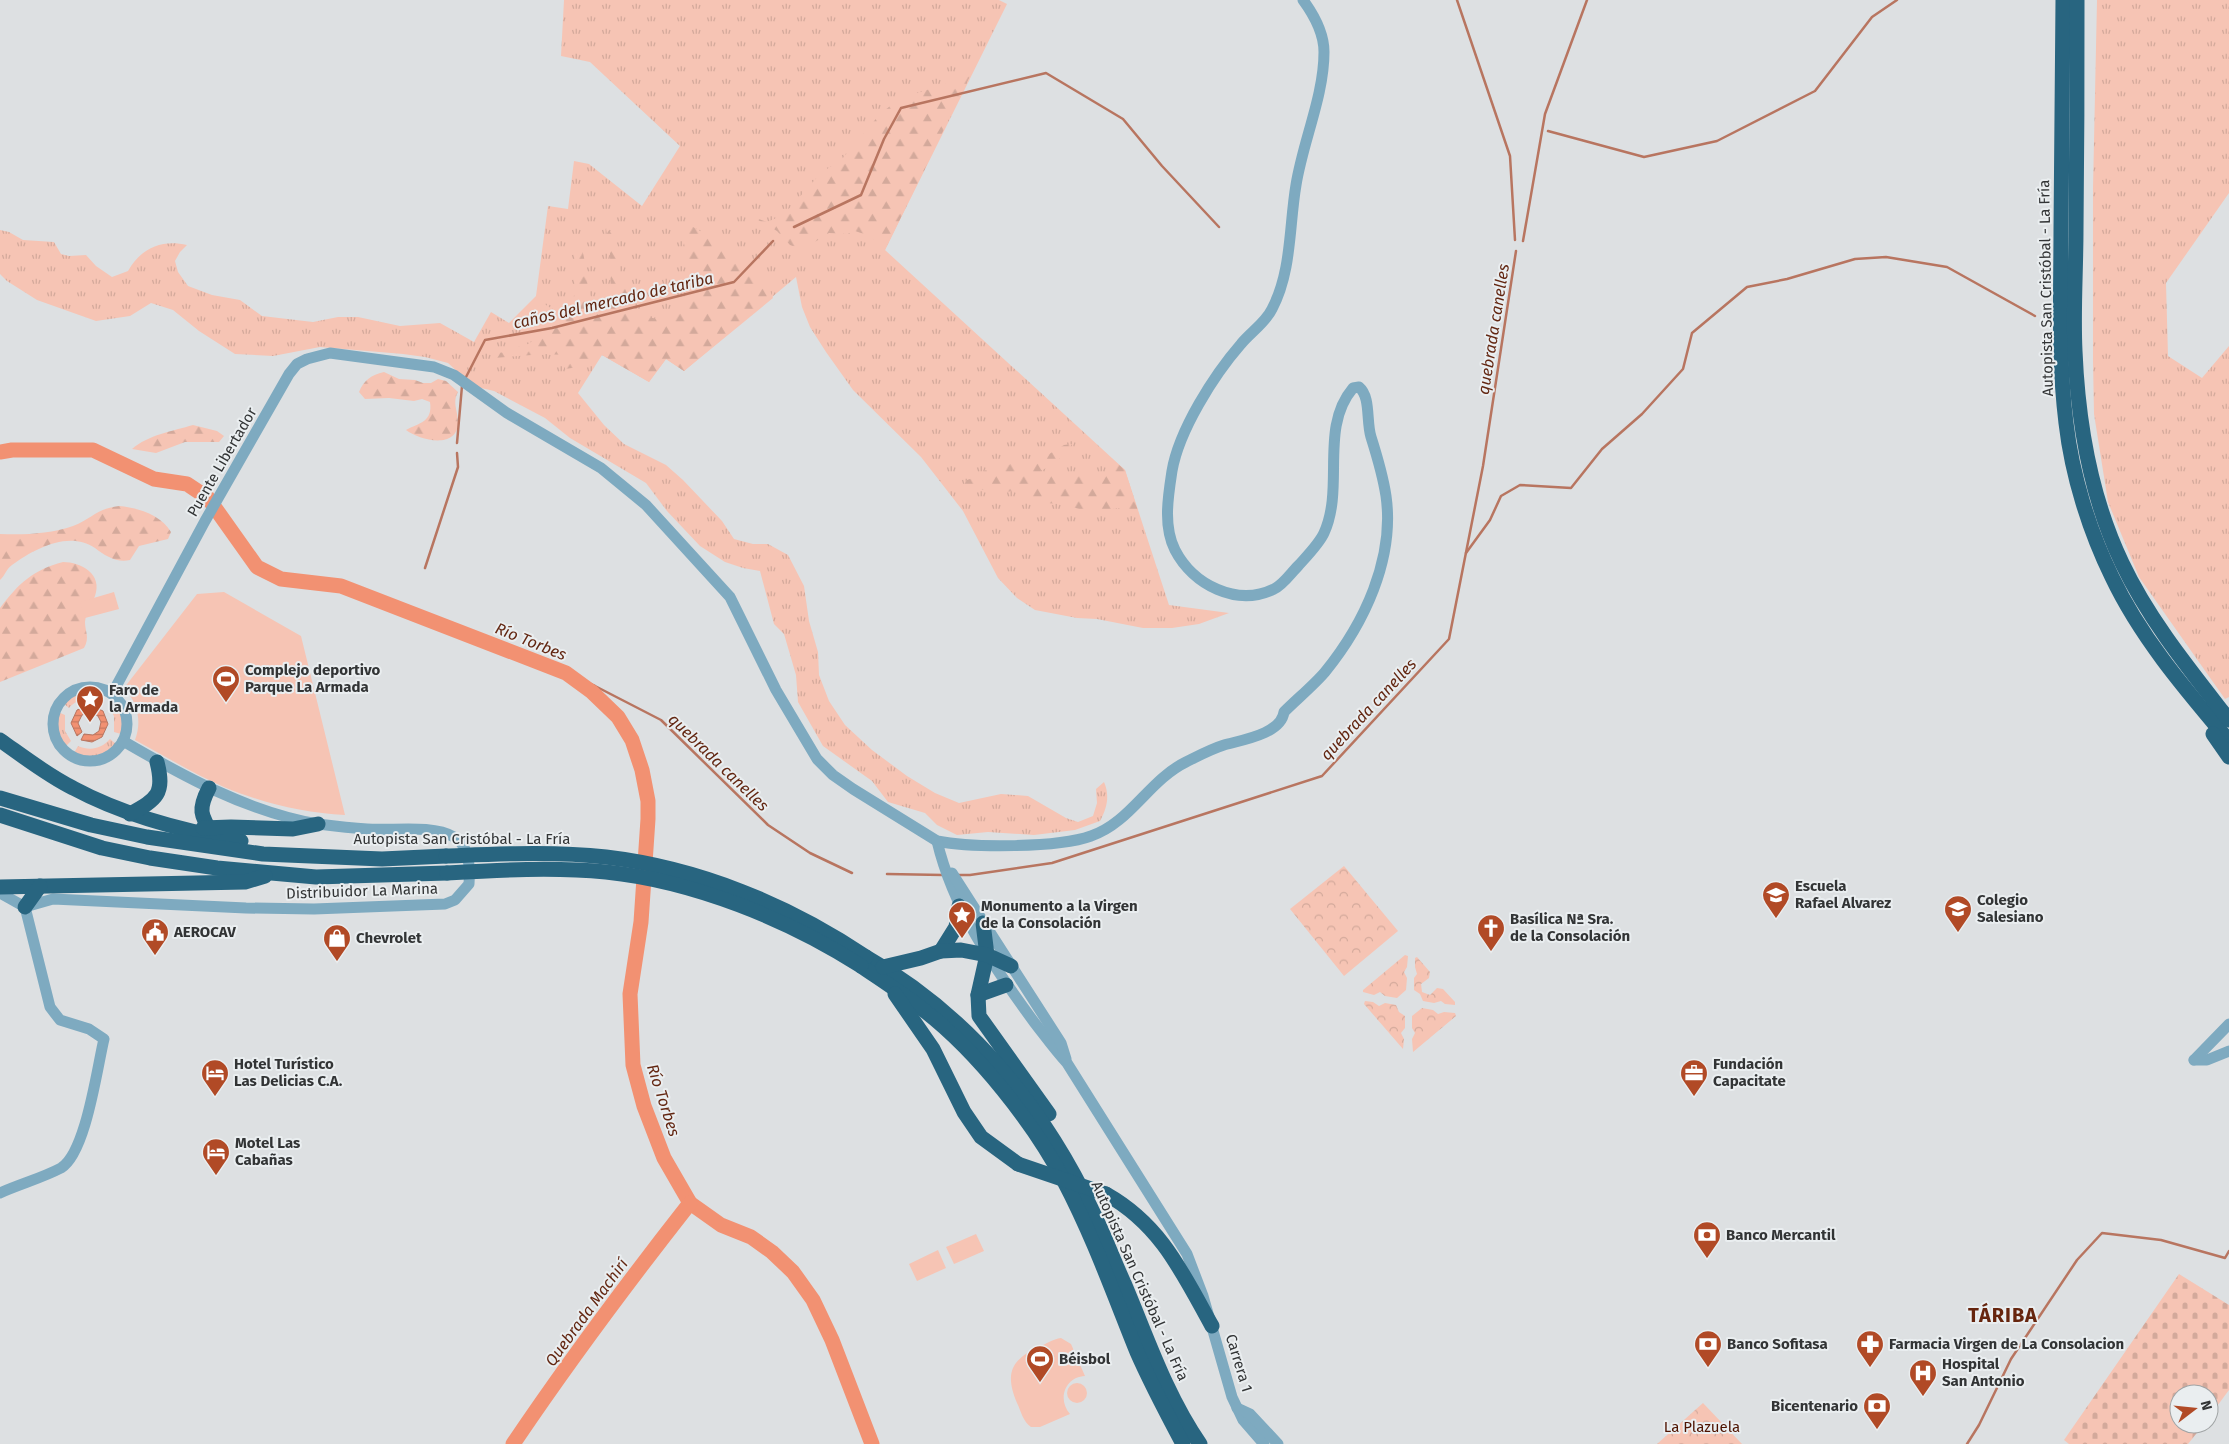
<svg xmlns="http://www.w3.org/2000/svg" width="2229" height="1444" font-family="'Fira Sans',sans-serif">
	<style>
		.grass { fill: url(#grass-tufts) }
		.forest { fill: url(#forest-firs) }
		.cemetery { fill: url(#cemetery-stones) }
		.park { fill: url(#park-crowns) }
		.garden { fill: #f6c4b4 }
		.water { fill: url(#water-rules); stroke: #b87560 }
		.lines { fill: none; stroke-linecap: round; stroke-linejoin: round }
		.stream { stroke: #b87560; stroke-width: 2.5 }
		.river { stroke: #f29172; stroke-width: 15 }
		.minor { stroke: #7eaac0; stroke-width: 11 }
		.highway { stroke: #286580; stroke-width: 15 }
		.highway-bridge { stroke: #286580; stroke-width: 15 }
		.labels { text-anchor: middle; stroke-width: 4; stroke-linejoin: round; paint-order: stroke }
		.street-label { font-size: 15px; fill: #323435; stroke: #eaeef0 }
		.poi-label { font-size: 15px; font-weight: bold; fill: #323435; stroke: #eaeef0; text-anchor: start }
		.park-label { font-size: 15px; fill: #4e1300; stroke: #eaeef0 }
		.water-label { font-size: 16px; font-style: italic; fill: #632712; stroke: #eaeef0 }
		.district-label { font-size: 20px; font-weight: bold; letter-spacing: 1px; fill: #66250e; stroke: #eaeef0 }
	</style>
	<defs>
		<pattern id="grass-tufts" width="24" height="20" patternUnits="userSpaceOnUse" patternTransform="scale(1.25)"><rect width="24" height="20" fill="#f6c4b4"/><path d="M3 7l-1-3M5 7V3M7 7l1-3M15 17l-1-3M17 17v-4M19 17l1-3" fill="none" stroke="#d3a99b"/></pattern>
		<pattern id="forest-firs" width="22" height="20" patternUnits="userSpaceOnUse" patternTransform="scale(1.25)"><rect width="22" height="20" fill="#f6c4b4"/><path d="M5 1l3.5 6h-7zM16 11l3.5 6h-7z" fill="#d3a99b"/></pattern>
		<pattern id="cemetery-stones" width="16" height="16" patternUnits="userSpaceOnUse" patternTransform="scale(1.25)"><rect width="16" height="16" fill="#f6c4b4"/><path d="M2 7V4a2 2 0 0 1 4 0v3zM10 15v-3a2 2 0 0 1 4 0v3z" fill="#d3a99b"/></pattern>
		<pattern id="park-crowns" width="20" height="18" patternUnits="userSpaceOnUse" patternTransform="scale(1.25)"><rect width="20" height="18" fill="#f6c4b4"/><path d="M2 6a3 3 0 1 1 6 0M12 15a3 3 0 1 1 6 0" fill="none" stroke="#d3a99b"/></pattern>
		<pattern id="water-rules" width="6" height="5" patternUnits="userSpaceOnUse" patternTransform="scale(1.25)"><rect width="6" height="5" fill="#f29172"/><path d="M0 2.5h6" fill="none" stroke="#c5775e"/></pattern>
	</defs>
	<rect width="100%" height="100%" fill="#dde0e2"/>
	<g class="grass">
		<path d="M 564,0 L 999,0 L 1007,4 L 885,250 L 1125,470 L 1169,605 L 1229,613 L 1199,624 L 1172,628 L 1143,628 L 1097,619 L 1077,618 L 1035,610 L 1017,598 L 998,578 L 963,511 L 921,457 L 853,390 L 826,352 L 810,327 L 802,307 L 796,277 L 684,371 L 666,359 L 649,382 L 602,355 L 578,393 L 604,425 L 624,444 L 666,465 L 683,480 L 722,521 L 734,539 L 753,544 L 768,544 L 788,555 L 804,586 L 809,621 L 818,652 L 819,675 L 829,701 L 845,725 L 872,750 L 907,776 L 935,793 L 959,803 L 1001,794 L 1028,796 L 1066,818 L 1078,822 L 1093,816 L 1097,803 L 1096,789 L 1104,782 C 1110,796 1107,808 1100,821 L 1075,830 L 1034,835 L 988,832 L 957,835 L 937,825 L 925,813 L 888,802 L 872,781 L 823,746 L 798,702 L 796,675 L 784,634 L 774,624 L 760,571 L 743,568 L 725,562 L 700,546 L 667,511 L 646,483 L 570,438 L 545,418 L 494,391 L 473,386 L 448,363 L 425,357 L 403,354 L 320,347 L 273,356 L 235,354 L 199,331 L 173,310 L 151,303 L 130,316 L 96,321 L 37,300 L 7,281 L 0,274 L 0,230 L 9,232 L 23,240 L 54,242 L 61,254 L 69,256 L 86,255 L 96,266 L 112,277 L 128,271 C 141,248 162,239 187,245 L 180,252 L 175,261 L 178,272 L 188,286 L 212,295 L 240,300 L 262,316 L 313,322 L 338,317 L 358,317 L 400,326 L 440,323 L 474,342 L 491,312 L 509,323 L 536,296 L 548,206 L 568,209 L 574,161 L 589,164 L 642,206 L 680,146 L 590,62 L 561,56 Z"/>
		<polygon points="2097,0 2229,0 2229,193 2166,283 2168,356 2202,378 2229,346 2229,697 2225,699 2139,577 2108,502 2094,414 2093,361 2093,188"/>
		<path d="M 85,690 L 95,690 L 105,694 L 102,701 C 89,696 78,698 69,708 L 63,703 L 75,693 Z"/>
		<path d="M 114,700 C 122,711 124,721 121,734 L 114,732 L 114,716 L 108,706 Z"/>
		<path d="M 58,712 L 65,715 L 65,731 L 71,741 L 65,747 C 57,736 55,725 58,712 Z"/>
		<path d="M 110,739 L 116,744 C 105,756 89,760 74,753 L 78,746 C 90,751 101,749 110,739 Z"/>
	</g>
	<g class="forest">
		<polygon points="970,76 885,250 870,236 855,231 847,234 829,233 807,247 799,248 790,245 777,231 751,216 767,222 781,216 788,210 821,173 842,159 880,114 899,99"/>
		<path d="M 682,224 L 690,225 L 705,234 L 755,271 L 767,283 L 773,298 L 684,371 L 666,359 L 649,382 L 602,355 L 585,366 L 565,369 L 566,355 L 545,354 L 493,358 L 494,351 C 505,355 510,350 520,346 C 524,345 528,345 531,342 C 543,331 538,310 536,296 C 551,312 566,318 575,293 L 575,236 C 591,256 581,287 597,308 L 606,309 L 611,302 L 610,254 L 606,228 C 613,234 617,242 619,250 C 620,257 619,263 620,269 C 624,294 639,327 670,317 C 708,305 681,251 682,224 Z"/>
		<path d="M 384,372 L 399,379 L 415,380 L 423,383 L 431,383 L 438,379 L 446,381 L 458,392 C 452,403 458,410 458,423 C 457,450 419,440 406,430 C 419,423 433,422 430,402 L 422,399 L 414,401 L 389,398 L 365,399 L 359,392 C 364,380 371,375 384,372 Z"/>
		<path d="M 193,425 L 217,431 L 224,436 L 219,442 L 185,442 L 156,453 L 132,449 C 148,435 173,431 193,425 Z"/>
		<path d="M 1072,444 L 1055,464 L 1040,471 C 1060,479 1055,473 1072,472 C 1083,472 1093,476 1105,475 L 1112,459 L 1125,470 L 1138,511 L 1133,513 L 1118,508 L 1093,513 L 1062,504 L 1045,503 L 1012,491 L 995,494 L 978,488 L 961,488 L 967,480 L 976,477 L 989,468 L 998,468 L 1020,461 L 1036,462 L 1064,445 Z"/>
		<path d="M 119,506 C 139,508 161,515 171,532 L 168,539 L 139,546 L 130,560 C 117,563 105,556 95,548 C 69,530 34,549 12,565 C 6,569 5,576 0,580 L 0,534 C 24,535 50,534 73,526 C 92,519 95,509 119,506 Z"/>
		<path d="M 63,562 C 81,562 103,574 95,596 C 92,604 86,612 85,622 C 85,632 90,637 84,648 L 0,682 L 0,608 C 19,583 33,570 63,562 Z"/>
	</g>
	<polygon class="cemetery" points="2179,1274 2229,1305 2229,1390 2209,1417 2209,1394 2179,1394 2179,1424 2204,1424 2188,1444 2069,1444 2064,1440"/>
	<g class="park">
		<polygon points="1344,866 1398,931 1344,976 1290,909"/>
		<polygon points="1405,955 1408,956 1407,967 1404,972 1407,978 1406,990 1397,998 1385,996 1380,992 1374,995 1363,992 1363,990"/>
		<polygon points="1417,957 1430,972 1429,978 1421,984 1422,992 1430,995 1437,988 1443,989 1455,1002 1455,1005 1445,1004 1441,1001 1434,1003 1423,1001 1420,994 1414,990 1414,978 1417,974 1415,967 1415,958"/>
		<polygon points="1365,1001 1373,1002 1379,1006 1385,1003 1396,1005 1399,1012 1405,1016 1405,1028 1401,1033 1404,1039 1403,1049 1364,1004"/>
		<polygon points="1422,1008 1433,1010 1438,1014 1444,1012 1455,1013 1456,1016 1413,1052 1412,1039 1415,1033 1412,1028 1412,1016"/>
		<polygon points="1703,1403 1742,1444 1657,1444"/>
	</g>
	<g class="garden">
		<polygon points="114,592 119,609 85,618 80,602"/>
		<path d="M 224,592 L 301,636 L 345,815 C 304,813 262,803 224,787 C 194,774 165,756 135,740 C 142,721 138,703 124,688 L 197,594 Z"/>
		<polygon points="976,1234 984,1251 954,1264 946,1247"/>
		<polygon points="938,1250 946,1268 917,1281 909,1264"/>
		<path d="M 1061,1338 L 1071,1344 L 1085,1376 C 1065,1377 1057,1399 1070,1414 L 1040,1427 L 1031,1427 C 1023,1422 1021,1411 1017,1403 C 1005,1374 1010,1360 1039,1347 C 1046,1344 1053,1339 1061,1338 Z"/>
		<circle cx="1077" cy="1393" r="10"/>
	</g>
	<polygon class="water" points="90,705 103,711 108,724 102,737 92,742 81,740 84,734 93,735 99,731 101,722 98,716 90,712 82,715 78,723 82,732 77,736 71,723 77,710"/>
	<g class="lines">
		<g class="stream">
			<polyline points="1457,0 1510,156 1515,240"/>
			<polyline points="1548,131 1644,157 1717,141 1815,91 1872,17 1897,0"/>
			<polyline points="794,227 861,195 884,139 901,108 1046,73 1123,119 1162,166 1219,227"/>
			<polyline points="1523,241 1545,114 1587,0"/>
			<polyline points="465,379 485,340 552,328 734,282 773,241"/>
			<polyline points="457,443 462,386"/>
			<polyline points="1466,553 1490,520 1501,496 1520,485 1571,488 1602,449 1642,414 1683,369 1692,333 1747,287 1787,279 1855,259 1886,257 1947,267 2035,316"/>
			<polyline points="425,568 458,467 457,453"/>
			<polyline points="566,673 595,686 661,720 768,825 810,853 852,873"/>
			<polyline points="887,874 943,875"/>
			<polyline points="958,875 970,875 1052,863 1322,776 1449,639 1483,466 1516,251"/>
			<polyline points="1967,1444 1979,1425 2011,1359 2077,1260 2102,1233 2161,1240 2225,1258 2229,1251"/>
		</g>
		<g class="river">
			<polyline points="0,452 12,450 93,450 154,479 187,484 208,498 257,567 281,579 341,586 566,673 592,692 618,717 632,740 642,770 648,801 648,819 641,922 630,994 633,1065 644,1106 664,1158 690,1203 721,1225 751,1237 772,1252 793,1272 813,1300 832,1340 872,1444"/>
			<path d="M 513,1444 C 569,1361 628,1282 690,1203"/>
		</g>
		<g class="minor">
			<circle cx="90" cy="724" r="37"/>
			<path d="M 112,694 L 205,521 L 289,374 L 297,364 L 307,359 L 330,353 L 434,367 L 454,375 L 507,413 L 601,468 L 646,505 L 730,597 L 776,690 L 817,759 L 833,775 L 853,789 L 937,841 C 972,848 1058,848 1091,836 C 1130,823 1149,780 1186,762 C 1198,756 1211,749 1224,745 C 1242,740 1281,734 1284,712 C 1297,699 1314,685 1325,672 C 1364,624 1395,559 1386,496 C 1383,476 1377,456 1371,437 C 1366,421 1371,397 1359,387 L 1353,388 C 1319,428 1345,487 1324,533 C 1319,544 1306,557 1298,566 C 1291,573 1283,585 1274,589 C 1237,607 1193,585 1175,550 C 1163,526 1168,497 1172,471 C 1179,430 1214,375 1241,344 C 1250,333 1266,322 1272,309 C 1292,271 1289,226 1296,185 C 1303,141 1324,96 1324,52 C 1324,33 1314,15 1303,0"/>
			<path d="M 937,841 C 953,909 993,966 1034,1022 C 1045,1036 1055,1050 1067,1063 L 1187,1254 L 1203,1296 L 1232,1397 L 1243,1420 L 1264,1444"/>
			<polyline points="952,873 1061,1043 1066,1059"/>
			<polyline points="0,893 25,907"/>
			<path d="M 25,907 L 53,899 L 246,908 L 314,909 L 445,904 L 455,900 L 469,884 C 470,868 470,846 454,837 C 432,824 392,831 367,829 C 351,828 334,826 318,824 C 248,812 183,776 123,741"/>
			<polyline points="2194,1060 2229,1024"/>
			<polyline points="2194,1060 2207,1060 2229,1051"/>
			<path d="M 0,1193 C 20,1184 42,1178 61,1168 C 86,1153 97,1068 104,1039 L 89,1029 L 60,1020 L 50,1007 L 25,907"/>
			<polyline points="1237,1408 1250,1414 1278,1444"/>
		</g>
		<g class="highway">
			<path d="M 2063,0 C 2062,76 2062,153 2061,229 C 2061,293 2058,359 2066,423 C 2072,475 2089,530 2112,577 C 2141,638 2186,690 2229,741"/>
			<path d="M 2077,0 C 2077,76 2077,153 2076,229 C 2076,270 2073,311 2075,351 C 2078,423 2091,498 2122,563 C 2149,620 2190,670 2229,720"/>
			<polyline points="2213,734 2229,757"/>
			<path d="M 0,740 C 24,757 47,775 73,788 C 125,816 183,831 241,841"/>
			<path d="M 209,788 C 198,809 200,815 213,835"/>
			<polyline points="0,798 91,825 147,837 263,854 382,859 446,856"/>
			<path d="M 130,814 C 157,799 165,794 157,762"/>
			<polyline points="0,815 102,848 150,858 217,868 316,877 447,873"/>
			<polyline points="203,828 231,827 293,829 318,824"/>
			<polyline points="0,887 245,882 265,876"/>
			<polyline points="25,907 40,886"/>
			<polyline points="983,923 987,955 978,995 979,1016 1049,1114"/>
			<polyline points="941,951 956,927 959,906"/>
			<path d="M 866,957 C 967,1014 1043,1106 1092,1210 C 1104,1234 1113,1259 1124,1283 C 1147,1337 1166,1395 1200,1444"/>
			<path d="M 861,966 C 883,981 905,995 926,1012 C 977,1052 1034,1123 1064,1181 C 1093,1236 1114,1295 1137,1352 C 1151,1384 1167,1414 1183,1444"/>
			<polyline points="883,967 921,958 941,951 961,950 987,955 1011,966"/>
			<polyline points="895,994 933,1049 964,1112 981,1137 1018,1164"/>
			<polyline points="978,995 1006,985"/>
			<path d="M 1106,1194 C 1161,1225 1182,1272 1212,1326"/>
		</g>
		<g class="highway-bridge">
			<path d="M 446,856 C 499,854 553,851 606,857 C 699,868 789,905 866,957"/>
			<path d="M 447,873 C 500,870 553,867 606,872 C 693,881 788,919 861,966"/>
			<polyline points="1018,1164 1106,1194"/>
		</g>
	</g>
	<defs>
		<g id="stadium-pin" transform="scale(1.4375)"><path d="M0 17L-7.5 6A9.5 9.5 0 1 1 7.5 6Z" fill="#b14a26" stroke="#eaeef0"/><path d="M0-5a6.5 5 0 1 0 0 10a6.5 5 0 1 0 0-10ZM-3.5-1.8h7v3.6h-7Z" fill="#fff"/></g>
		<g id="sight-pin" transform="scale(1.4375)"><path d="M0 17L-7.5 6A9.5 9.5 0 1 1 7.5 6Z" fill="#b14a26" stroke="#eaeef0"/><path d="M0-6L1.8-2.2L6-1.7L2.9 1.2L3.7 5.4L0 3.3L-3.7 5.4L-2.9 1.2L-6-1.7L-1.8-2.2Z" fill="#fff"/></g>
		<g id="school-pin" transform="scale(1.4375)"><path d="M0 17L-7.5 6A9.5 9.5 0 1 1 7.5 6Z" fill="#b14a26" stroke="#eaeef0"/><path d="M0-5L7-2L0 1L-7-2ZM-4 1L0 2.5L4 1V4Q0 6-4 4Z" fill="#fff"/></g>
		<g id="church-pin" transform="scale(1.4375)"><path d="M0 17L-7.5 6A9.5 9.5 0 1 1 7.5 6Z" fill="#b14a26" stroke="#eaeef0"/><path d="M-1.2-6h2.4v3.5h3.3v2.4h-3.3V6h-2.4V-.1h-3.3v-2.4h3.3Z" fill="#fff"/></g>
		<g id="civic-pin" transform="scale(1.4375)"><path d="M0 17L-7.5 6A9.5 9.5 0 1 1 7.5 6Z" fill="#b14a26" stroke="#eaeef0"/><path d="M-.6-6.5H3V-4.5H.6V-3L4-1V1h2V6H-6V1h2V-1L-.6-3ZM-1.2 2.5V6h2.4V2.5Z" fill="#fff"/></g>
		<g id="shop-pin" transform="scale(1.4375)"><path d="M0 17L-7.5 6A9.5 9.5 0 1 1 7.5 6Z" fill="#b14a26" stroke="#eaeef0"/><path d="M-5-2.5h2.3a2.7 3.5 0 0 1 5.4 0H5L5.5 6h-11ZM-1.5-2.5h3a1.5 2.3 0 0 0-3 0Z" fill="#fff"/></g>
		<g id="hotel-pin" transform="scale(1.4375)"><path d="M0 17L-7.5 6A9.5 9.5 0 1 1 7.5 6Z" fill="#b14a26" stroke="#eaeef0"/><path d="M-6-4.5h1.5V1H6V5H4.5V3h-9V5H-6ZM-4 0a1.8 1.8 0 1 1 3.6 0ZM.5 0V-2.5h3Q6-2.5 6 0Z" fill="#fff"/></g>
		<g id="office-pin" transform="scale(1.4375)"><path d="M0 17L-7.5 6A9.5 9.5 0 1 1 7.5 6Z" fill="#b14a26" stroke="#eaeef0"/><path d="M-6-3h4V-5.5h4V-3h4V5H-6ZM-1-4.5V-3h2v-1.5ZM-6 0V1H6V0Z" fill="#fff"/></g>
		<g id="bank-pin" transform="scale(1.4375)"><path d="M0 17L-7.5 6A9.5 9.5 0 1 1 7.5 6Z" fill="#b14a26" stroke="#eaeef0"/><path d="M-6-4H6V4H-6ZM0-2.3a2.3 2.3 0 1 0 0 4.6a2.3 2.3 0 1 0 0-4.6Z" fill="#fff"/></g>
		<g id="pharmacy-pin" transform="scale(1.4375)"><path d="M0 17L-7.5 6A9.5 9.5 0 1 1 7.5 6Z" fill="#b14a26" stroke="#eaeef0"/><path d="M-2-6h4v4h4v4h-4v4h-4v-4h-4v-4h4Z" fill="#fff"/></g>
		<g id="hospital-pin" transform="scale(1.4375)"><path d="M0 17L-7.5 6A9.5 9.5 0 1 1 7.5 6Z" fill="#b14a26" stroke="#eaeef0"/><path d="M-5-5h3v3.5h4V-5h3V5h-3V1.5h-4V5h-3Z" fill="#fff"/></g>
	</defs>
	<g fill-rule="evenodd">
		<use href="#stadium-pin" x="226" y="679"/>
		<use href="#sight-pin" x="90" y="699"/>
		<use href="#school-pin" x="1776" y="895"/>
		<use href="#school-pin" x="1958" y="909"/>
		<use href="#sight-pin" x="962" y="915"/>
		<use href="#church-pin" x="1491" y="928"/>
		<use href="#civic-pin" x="155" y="932"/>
		<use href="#shop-pin" x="337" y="938"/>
		<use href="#hotel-pin" x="215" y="1073"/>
		<use href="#office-pin" x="1694" y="1073"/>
		<use href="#hotel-pin" x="216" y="1152"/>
		<use href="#bank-pin" x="1707" y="1235"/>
		<use href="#bank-pin" x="1708" y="1344"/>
		<use href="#pharmacy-pin" x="1870" y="1344"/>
		<use href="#stadium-pin" x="1040" y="1359"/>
		<use href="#hospital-pin" x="1923" y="1373"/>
		<use href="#bank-pin" x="1877" y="1406"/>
	</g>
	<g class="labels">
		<g class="street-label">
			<text transform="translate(2046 288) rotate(-91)" y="5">Autopista San Cristóbal - La Fría</text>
			<text transform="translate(222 462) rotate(-60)" y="5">Puente Libertador</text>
			<text x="462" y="844">Autopista San Cristóbal - La Fría</text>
			<text transform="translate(362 891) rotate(-2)" y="5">Distribuidor La Marina</text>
			<text transform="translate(1140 1281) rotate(66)" y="5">Autopista San Cristóbal - La Fría</text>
			<text transform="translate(1239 1363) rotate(73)" y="5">Carrera 1</text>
		</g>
		<g class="poi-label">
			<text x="245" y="675">Complejo deportivo<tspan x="245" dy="17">Parque La Armada</tspan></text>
			<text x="109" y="695">Faro de<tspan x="109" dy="17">la Armada</tspan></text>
			<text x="1795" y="891">Escuela<tspan x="1795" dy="17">Rafael Alvarez</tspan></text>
			<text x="1977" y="905">Colegio<tspan x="1977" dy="17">Salesiano</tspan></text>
			<text x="981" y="911">Monumento a la Virgen<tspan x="981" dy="17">de la Consolación</tspan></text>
			<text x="1510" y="924">Basílica Nª Sra.<tspan x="1510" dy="17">de la Consolación</tspan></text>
			<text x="174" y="937">AEROCAV</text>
			<text x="356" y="943">Chevrolet</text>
			<text x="234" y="1069">Hotel Turístico<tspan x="234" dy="17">Las Delicias C.A.</tspan></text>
			<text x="1713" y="1069">Fundación<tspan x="1713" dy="17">Capacitate</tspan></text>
			<text x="235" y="1148">Motel Las<tspan x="235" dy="17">Cabañas</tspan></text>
			<text x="1726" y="1240">Banco Mercantil</text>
			<text x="1727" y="1349">Banco Sofitasa</text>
			<text x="1889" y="1349">Farmacia Virgen de La Consolacion</text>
			<text x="1059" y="1364">Béisbol</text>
			<text x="1942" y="1369">Hospital<tspan x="1942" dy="17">San Antonio</tspan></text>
			<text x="1858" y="1411" text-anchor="end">Bicentenario</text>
		</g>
		<g class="park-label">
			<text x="1702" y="1432">La Plazuela</text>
		</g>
		<g class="water-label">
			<text transform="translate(613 300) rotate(-13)" y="6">caños del mercado de tariba</text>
			<text transform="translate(1493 329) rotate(-81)" y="6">quebrada canelles</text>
			<text transform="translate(531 641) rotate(22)" y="6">Río Torbes</text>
			<text transform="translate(1368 709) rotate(-47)" y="6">quebrada canelles</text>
			<text transform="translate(719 762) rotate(44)" y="6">quebrada canelles</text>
			<text transform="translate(664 1100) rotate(72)" y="6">Río Torbes</text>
			<text transform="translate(586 1312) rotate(-54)" y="6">Quebrada Machirí</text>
		</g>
		<g class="district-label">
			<text x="2003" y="1322">TÁRIBA</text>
		</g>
	</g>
	<g transform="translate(2194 1409) rotate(74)"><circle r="24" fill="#eaeef0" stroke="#a0a4a5"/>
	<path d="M0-4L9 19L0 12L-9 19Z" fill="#b14a26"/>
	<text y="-8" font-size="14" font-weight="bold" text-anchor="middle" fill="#323435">N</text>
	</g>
</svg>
